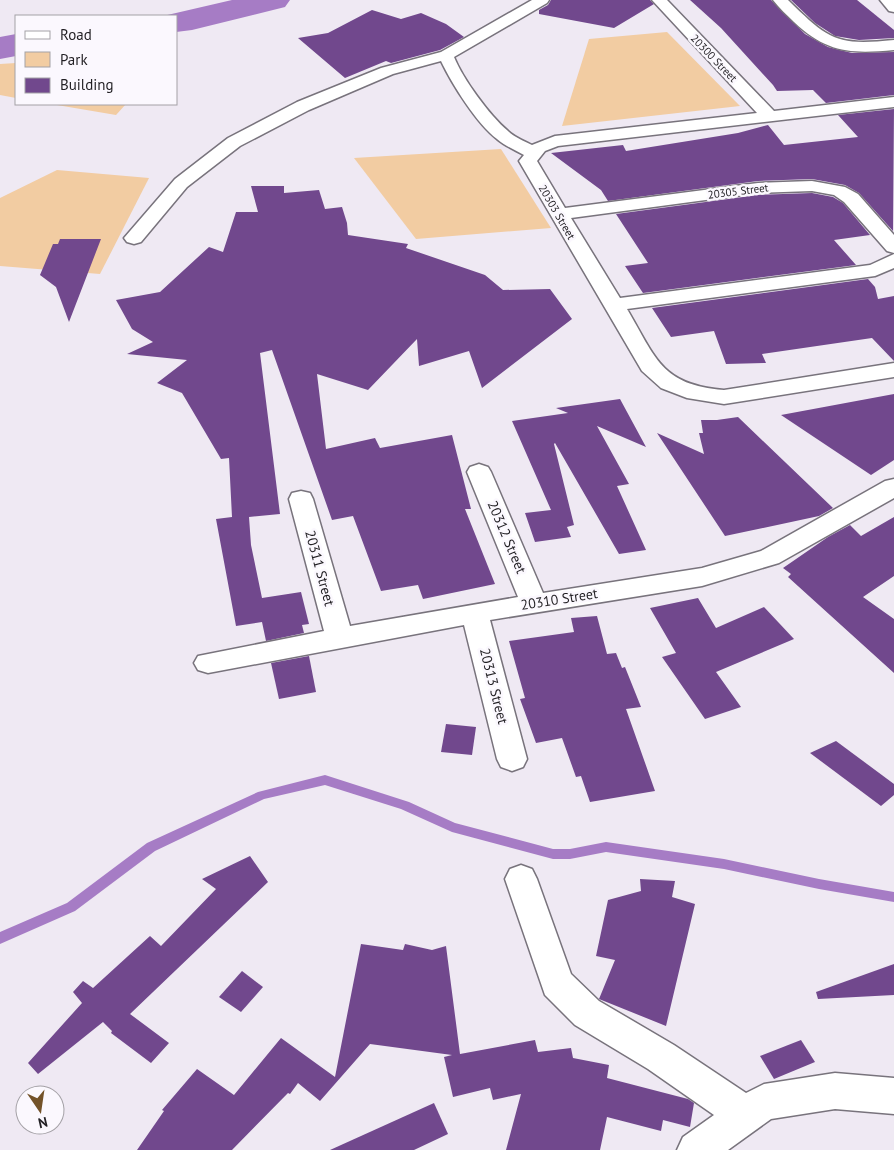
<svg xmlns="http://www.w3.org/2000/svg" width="894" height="1150" font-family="'PT Sans',sans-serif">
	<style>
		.green { fill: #f2cca2 }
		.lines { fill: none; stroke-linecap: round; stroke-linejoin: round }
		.stream { fill: #a67cc5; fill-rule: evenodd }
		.river { fill: #a67cc5; fill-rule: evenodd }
		.building { fill: #71488d }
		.minor-casing { stroke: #78737c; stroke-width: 3 }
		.minor { fill: #fff; fill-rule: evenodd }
		.labels { text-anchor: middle; stroke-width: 5; stroke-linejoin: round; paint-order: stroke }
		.far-street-label { font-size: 11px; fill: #211f23; stroke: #fbf8fe }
		.street-label { font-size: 14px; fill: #211f23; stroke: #fbf8fe }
	</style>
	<rect width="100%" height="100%" fill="#efe9f3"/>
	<g class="green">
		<polygon points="667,32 740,106 562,126 589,39"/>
		<polygon points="16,63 16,98 0,95 0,64"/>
		<polygon points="51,104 126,104 116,115"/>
		<polygon points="501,149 551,228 416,239 354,158"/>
		<polygon points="57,170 149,178 100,274 0,266 0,198"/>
	</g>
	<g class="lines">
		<polygon class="stream" points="325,775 409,802 455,823 553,849 570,849 606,842 724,859 819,879 894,892 894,902 819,889 724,869 606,852 570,859 553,859 452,832 401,809 325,785 264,799 155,851 75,911 0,944 0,932 67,903 147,843 258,792"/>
		<g class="river">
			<polygon points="232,0 290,0 285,7 192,30 176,32 176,16 163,16"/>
			<polygon points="16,34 16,56 0,59 0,37"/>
		</g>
	</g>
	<g class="building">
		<polygon points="551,0 650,0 654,4 614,28 539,14 539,10 548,5"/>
		<polygon points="690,0 771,0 805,34 828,47 852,53 894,52 894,95 826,103 813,90 777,91 773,85 721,28"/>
		<polygon points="791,0 857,0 894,30 894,38 859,40 835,36 815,23"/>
		<polygon points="372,10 401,19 421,13 446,24 464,37 440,50 391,63 386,61 345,78 298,38 328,33"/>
		<polygon points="894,109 893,231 859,193 845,185 812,179 758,181 608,201 601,190 551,153 623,145 626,151 738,133 768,125 784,145 858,137 838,115"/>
		<polygon points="251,186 284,186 284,193 319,190 325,209 342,207 347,223 348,235 408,244 406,248 485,275 503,290 550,289 572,319 482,388 469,351 419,366 417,339 368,390 317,374 326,449 375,438 380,448 452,435 471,509 465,509 495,584 423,599 418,585 381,591 353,516 332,520 272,350 260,353 280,514 249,517 251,545 262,598 301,592 309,624 302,625 304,633 266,641 262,622 236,626 216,519 232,517 229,458 221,459 182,393 157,383 187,360 127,354 153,342 132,329 116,300 160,292 209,247 223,252 236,212 258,212"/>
		<polygon points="812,193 833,197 843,203 870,235 834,240 856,265 643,293 625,266 648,263 616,214 758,195"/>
		<polygon points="60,239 101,239 69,322 56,287 40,275 53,244 58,244"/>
		<polygon points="868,279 875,287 878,299 894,296 894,361 872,338 762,354 766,363 726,364 714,331 671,337 652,308"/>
		<polygon points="894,394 894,460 871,475 781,415"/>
		<polygon points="620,399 646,447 597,426 629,484 617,486 646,550 619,554 555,443 554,444 574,525 567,527 571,537 535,542 525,513 551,510 512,421 568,413 556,408"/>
		<polygon points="738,417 833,508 819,516 725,536 657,433 704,454 699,433 703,433 701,420 717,420"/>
		<polygon points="894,517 894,576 863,597 894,619 894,673 788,577 791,574 783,568 828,537 850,525 861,536"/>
		<polygon points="698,598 716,628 764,607 794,639 716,672 741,707 705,719 662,657 676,653 650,608"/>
		<polygon points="597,616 607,654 616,653 622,668 625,667 641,707 626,709 655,791 590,802 581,776 576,777 562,738 536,743 520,699 525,698 509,641 574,632 571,618"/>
		<polygon points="309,656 316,692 279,699 271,663"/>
		<polygon points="446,724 476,727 472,755 441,752"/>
		<polygon points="836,741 894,784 894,795 881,806 810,753"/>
		<polygon points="250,856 268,882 130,1014 169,1043 151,1063 111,1033 112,1031 103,1022 38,1074 28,1063 82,1003 73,992 83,981 93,988 150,936 161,946 216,889 202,879"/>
		<polygon points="640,879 675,881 672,897 695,904 666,1026 599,999 615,960 596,956 608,900 641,891"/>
		<polygon points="361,944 403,950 405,944 432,950 446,946 460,1054 535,1040 538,1052 571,1048 573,1058 609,1065 607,1078 688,1099 694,1103 690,1127 663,1120 661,1131 607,1117 600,1150 506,1150 521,1094 493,1100 490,1088 453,1097 444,1057 452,1055 370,1044 320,1101 298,1083 290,1094 288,1093 232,1150 137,1150 164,1111 162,1110 197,1069 234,1095 281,1038 335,1077"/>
		<polygon points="894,964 894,995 818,999 816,992"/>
		<polygon points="242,971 263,987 241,1012 219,997"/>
		<polygon points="801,1040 815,1062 774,1079 760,1056"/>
		<polygon points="434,1103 448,1134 414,1150 330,1150"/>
	</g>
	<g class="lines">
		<g class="minor-casing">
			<g id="minor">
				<path d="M 532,0 L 549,0 L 547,3 L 454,57 C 463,79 489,115 508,131 C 514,137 524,141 532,145 L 555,136 L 757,113 L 652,0 L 667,0 L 774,111 L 894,97 L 894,107 L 558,146 L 545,151 L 537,161 L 565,208 L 758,183 L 812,181 L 845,187 L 858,194 L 894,235 L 894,253 L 887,251 L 844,202 L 834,195 L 812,191 L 758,193 L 571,218 L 620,298 L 870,265 L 894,254 L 894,268 L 875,276 L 627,309 C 656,358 661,385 724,390 L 894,363 L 894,377 L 724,404 L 687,398 L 661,388 L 642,371 L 519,161 L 524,155 C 515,150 505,146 497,139 C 477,124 452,84 441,61 L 393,74 L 309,110 L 240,146 L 187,187 L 141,242 L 134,244 L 127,242 L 124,238 L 175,179 L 228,138 L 297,102 L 381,68 L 441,52 Z"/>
				<path d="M 773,0 L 788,0 C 829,40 836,46 894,40 L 894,50 C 851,54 827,53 794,22 C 787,15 779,8 773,0 Z"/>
				<polygon points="880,0 894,0 894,12 889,11"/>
				<polygon points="479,464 488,467 491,472 543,593 702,568 761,551 885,481 894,479 894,498 779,563 702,586 490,620 527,759 523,767 512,771 501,767 497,759 464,625 208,673 198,670 194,663 198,656 324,631 289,499 292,493 301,491 310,493 313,499 350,626 518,597 467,472 470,467"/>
				<polygon points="521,865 532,869 537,879 571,974 599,1001 674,1045 746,1093 764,1084 835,1073 894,1078 894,1114 835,1109 771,1119 728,1150 677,1150 683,1137 714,1115 648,1069 575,1025 545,995 505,879 510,869"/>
			</g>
		</g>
		<use href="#minor" class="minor"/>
	</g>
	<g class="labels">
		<g class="far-street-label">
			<text transform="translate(714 58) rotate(46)" y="4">20300 Street</text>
			<text transform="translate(738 191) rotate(-7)" y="4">20305 Street</text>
			<text transform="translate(557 212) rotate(60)" y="4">20303 Street</text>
		</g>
		<g class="street-label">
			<text transform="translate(507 537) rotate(67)" y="5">20312 Street</text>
			<text transform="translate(320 568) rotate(75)" y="5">20311 Street</text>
			<text transform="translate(559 599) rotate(-9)" y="5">20310 Street</text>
			<text transform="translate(494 686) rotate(76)" y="5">20313 Street</text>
		</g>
	</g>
	<rect x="15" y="15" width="162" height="90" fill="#fbf8fe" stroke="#a4a1a6"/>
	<rect x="25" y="31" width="25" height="8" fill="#ffffff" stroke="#a4a1a6"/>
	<text x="60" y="40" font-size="15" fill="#211f23">Road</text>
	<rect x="25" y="52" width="25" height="15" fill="#f2cca2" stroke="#a4a1a6"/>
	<text x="60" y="65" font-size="15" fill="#211f23">Park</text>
	<rect x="25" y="78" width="25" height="15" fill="#71488d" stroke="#a4a1a6"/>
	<text x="60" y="90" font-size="15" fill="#211f23">Building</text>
	<g transform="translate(40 1110) rotate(167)"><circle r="24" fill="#fbf8fe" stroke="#a4a1a6"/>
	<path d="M0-4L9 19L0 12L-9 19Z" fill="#735229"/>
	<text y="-8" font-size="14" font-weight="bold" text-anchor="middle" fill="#211f23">N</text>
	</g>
</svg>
